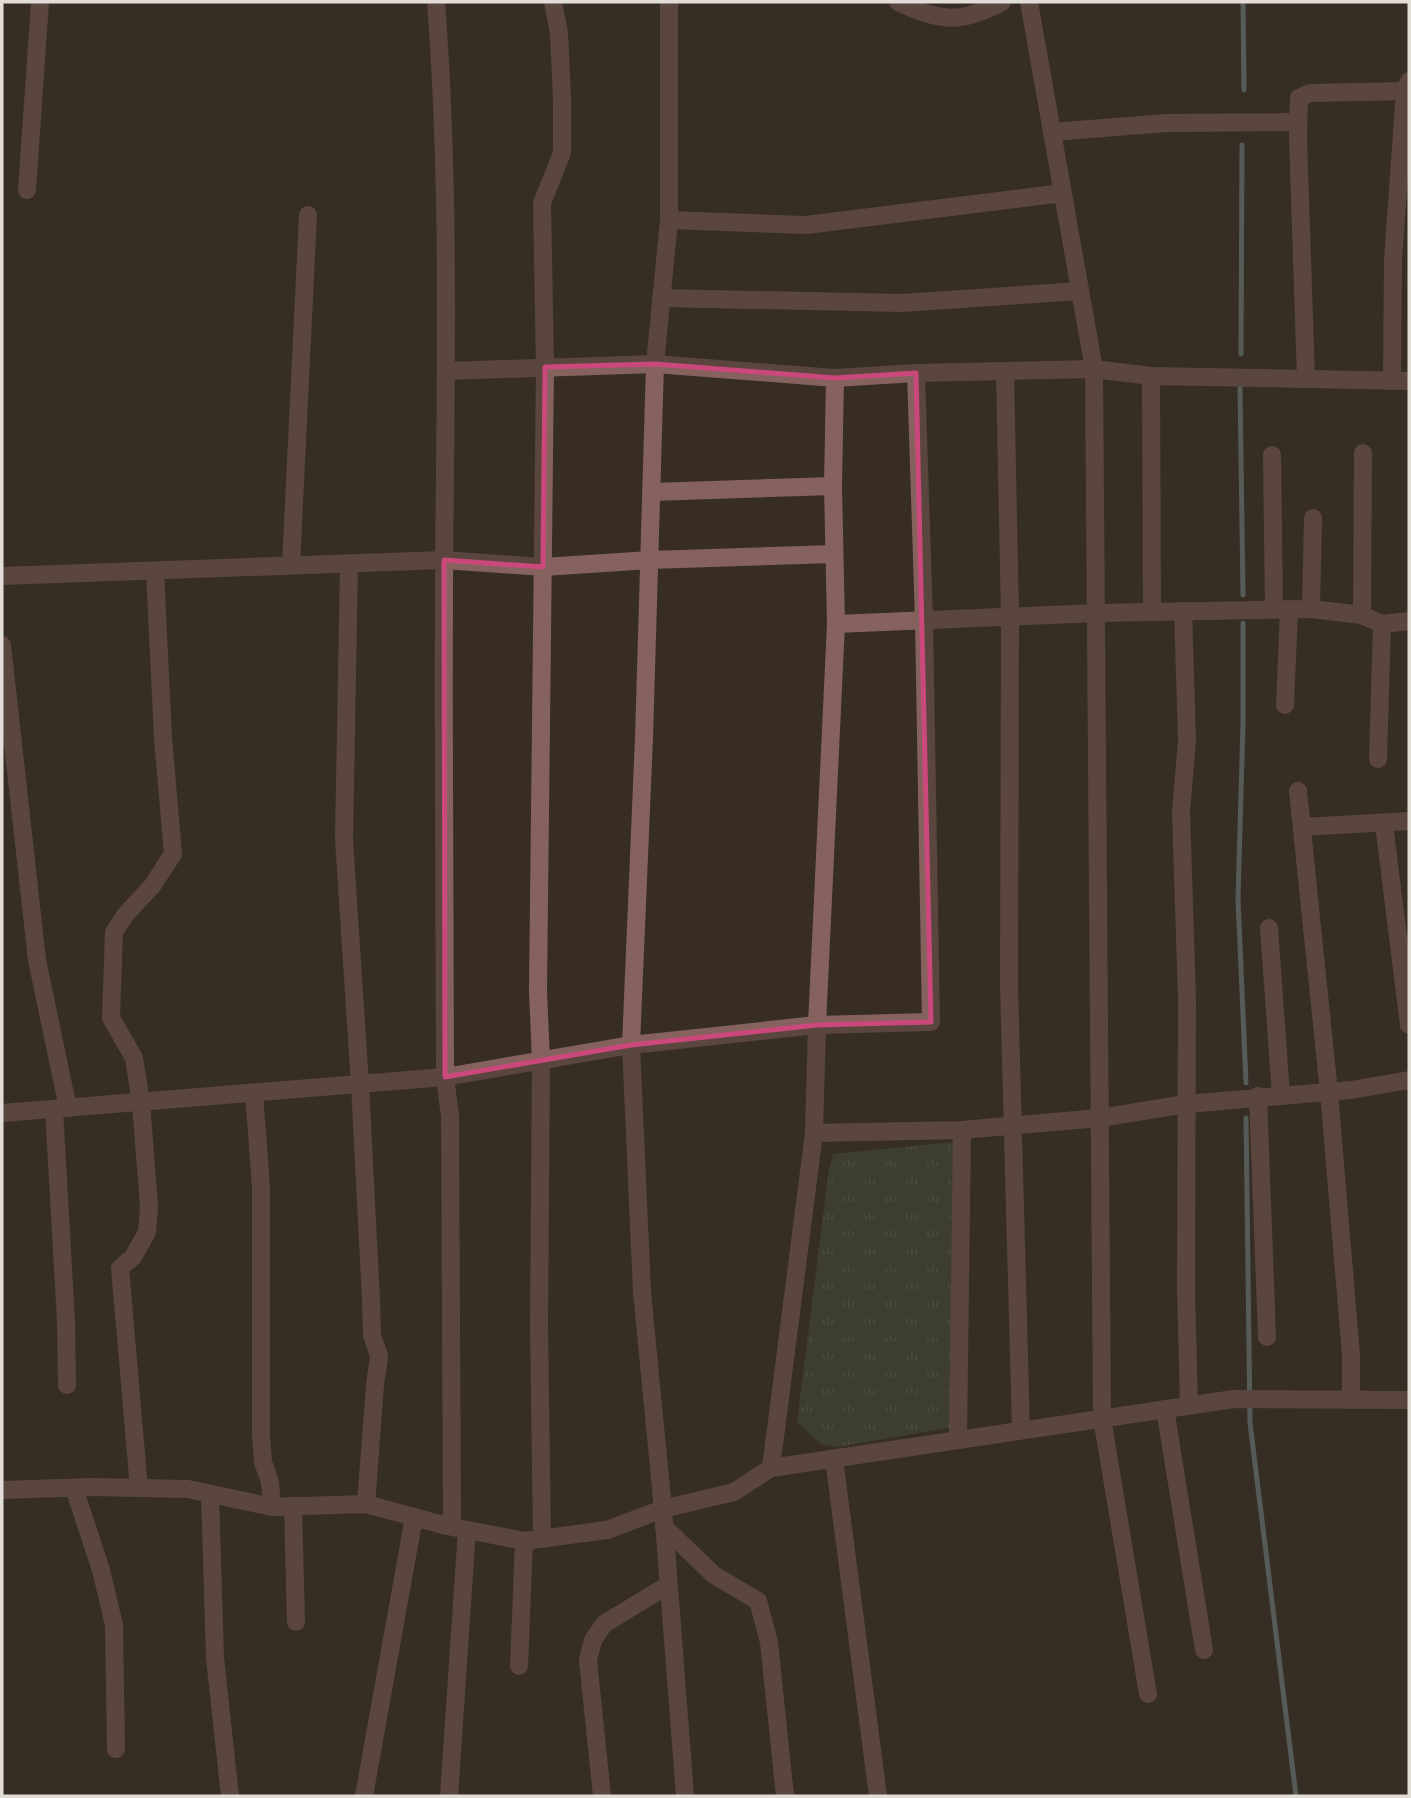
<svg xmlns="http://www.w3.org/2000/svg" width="1411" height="1798" font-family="Karla,sans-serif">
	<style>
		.grass { fill: url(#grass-tufts) }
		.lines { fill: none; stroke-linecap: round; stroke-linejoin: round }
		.stream { stroke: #7a9394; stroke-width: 5 }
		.minor { stroke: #86625f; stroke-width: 18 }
		.marked { fill: none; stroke: #ca497a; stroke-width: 5; stroke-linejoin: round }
	</style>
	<defs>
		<pattern id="grass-tufts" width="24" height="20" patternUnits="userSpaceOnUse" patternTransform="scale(1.75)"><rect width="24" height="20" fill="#465340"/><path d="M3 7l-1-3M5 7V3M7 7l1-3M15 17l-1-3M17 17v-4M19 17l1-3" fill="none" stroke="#616b5b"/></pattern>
	</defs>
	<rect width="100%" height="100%" fill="#372d25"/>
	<polygon class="grass" points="954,1142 953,1427 838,1447 821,1444 797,1422 829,1169 833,1154"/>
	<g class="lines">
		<g class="stream">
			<polyline points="1243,2 1244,90"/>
			<polyline points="1241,354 1242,145"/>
			<polyline points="1240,388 1243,595"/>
			<polyline points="1243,623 1243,723 1238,899 1246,1083"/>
			<polyline points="1246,1118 1250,1423 1296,1796"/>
		</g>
		<g class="minor">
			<path d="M 436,2 C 451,198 445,394 444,591 C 443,753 445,915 445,1077 L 450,1116 L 452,1520 L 447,1526"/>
			<polyline points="669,2 669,220 655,364 644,738 631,1045 642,1292 663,1509 685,1796"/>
			<path d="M 898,2 C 941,22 960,24 1002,2"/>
			<polyline points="1029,2 1094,369 1102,1418 1148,1694"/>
			<polyline points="1052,132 1167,123 1298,122"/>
			<polyline points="27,190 40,2"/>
			<polyline points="669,220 806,225 1063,193"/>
			<polyline points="661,298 902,303 1080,291"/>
			<polyline points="446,371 655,364 835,378 916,373 1094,369 1151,376 1409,381"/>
			<polyline points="1005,371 1010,617 1009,986 1021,1430"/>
			<polyline points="1151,376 1152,612"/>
			<polyline points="1306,379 1298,138 1299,98 1310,93 1409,91"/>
			<polyline points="1392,381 1393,260 1405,91 1409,81"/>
			<polyline points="1272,455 1274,609"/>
			<polyline points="652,492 833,486"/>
			<polyline points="349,564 344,840 360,1084 371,1300 372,1335 379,1356 375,1385 366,1504"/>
			<polyline points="291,565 308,215"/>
			<polyline points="2,576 444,560 543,567 650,560 834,554"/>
			<polyline points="1311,609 1313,518"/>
			<polyline points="1183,611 1187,740 1181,811 1187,1000 1186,1291 1189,1405"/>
			<polyline points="1362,615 1363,453"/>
			<polyline points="836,624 1096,613 1311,609 1362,615 1382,624 1409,621"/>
			<polyline points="2,645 37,960 68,1108"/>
			<polyline points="1285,705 1289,609"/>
			<polyline points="1378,759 1382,624"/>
			<polyline points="1298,791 1329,1092 1351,1354 1351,1400"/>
			<polyline points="1384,824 1409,1025"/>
			<polyline points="1302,827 1409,821"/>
			<polyline points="1269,928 1281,1095"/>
			<polyline points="254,1093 261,1187 261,1436 263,1462 270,1482 272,1507"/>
			<polyline points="1258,1096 1267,1337"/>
			<polyline points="54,1109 66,1321 67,1385"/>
			<polyline points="2,1113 445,1077 631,1045 817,1025 931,1022 924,620 916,373"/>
			<polyline points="814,1133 962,1130 1100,1118 1186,1104 1351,1090 1409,1080"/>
			<polyline points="1165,1409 1204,1650"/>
			<polyline points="958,1440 962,1130"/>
			<polyline points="834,1459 878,1796"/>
			<polyline points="771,1468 814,1133 817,1025 836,624 833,486 835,378"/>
			<polyline points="74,1488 101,1570 114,1625 116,1749"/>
			<polyline points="139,1488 120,1268 133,1257 147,1232 149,1207 141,1102 134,1058 111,1018 114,932 126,914 152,886 173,854 163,738 155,571"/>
			<polyline points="2,1490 92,1487 188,1489 272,1507 366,1504 447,1526 524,1541 607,1530 663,1509 734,1492 771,1468 1234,1399 1409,1400"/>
			<polyline points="210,1494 215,1658 230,1796"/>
			<polyline points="293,1506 296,1622"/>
			<polyline points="664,1527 714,1575 758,1601 769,1642 785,1796"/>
			<polyline points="542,1539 539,1325 541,1061 538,991 545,367 542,203 562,153 562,99 559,33 553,2"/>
			<polyline points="519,1666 524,1541"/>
			<polyline points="364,1796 414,1517"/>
			<polyline points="449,1796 467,1530"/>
			<polyline points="602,1796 588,1660 593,1640 604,1624 668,1585"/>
		</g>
	</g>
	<path d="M0 0H1411V1798H0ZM 655,364 L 835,378 L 916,373 L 931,1022 L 817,1025 L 631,1045 L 445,1077 L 444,560 L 543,567 L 545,367 Z" fill="#372d25" fill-opacity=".55" fill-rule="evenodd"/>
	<path class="marked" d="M 655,364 L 835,378 L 916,373 L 931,1022 L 817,1025 L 631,1045 L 445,1077 L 444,560 L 543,567 L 545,367 Z"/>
	<rect width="1411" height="1798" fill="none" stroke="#e3ddd7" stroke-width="7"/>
</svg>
